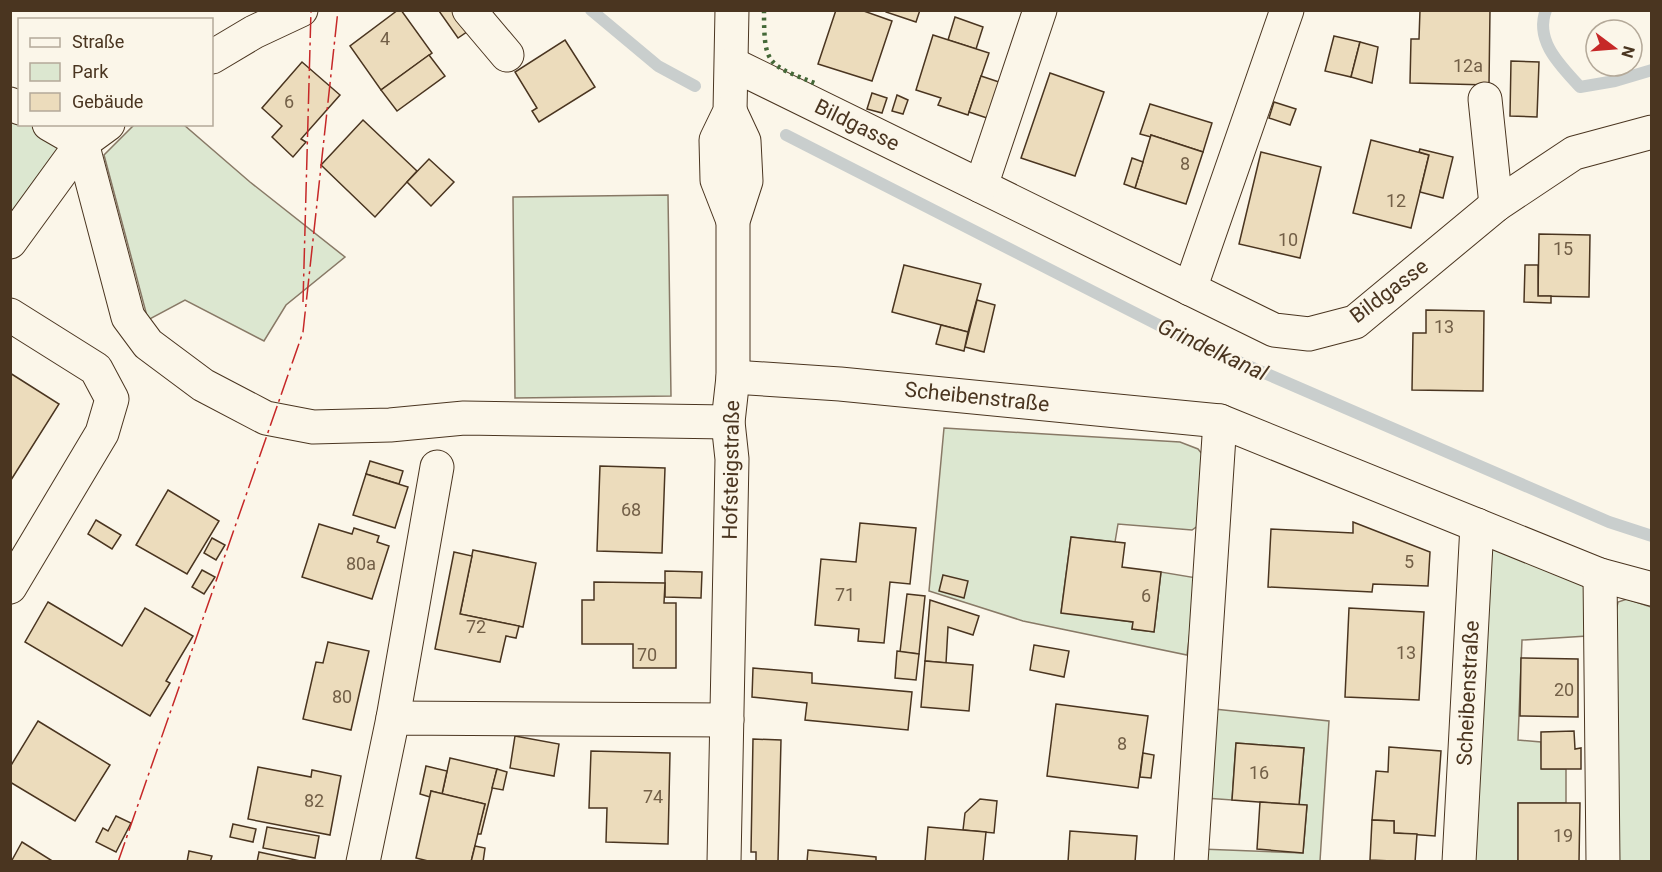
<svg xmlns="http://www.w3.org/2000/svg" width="1662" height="872" font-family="Roboto,sans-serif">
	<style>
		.green { fill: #dce7d0; stroke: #887966; stroke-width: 1.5 }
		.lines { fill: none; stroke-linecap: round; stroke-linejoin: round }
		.stream { stroke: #c9cecd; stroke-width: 12 }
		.building { fill: #ecdcbc; stroke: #4a3520; stroke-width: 1.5 }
		.minor-casing { stroke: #4a3520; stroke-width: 35 }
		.minor { stroke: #fbf6e9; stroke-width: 33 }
		.hedge { stroke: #436837; stroke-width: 4.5; stroke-dasharray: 3 4.5; stroke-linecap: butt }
		.power { stroke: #c62828; stroke-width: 1.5; stroke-dasharray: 21 4.5 3 4.5; stroke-linecap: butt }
		.labels { text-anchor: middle; stroke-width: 4.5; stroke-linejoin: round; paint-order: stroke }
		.number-label { font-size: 18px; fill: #725f47 }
		.street-label { font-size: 21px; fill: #4a3520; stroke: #fbf6e9 }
		.water-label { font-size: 22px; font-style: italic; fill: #4a3520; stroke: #fbf6e9 }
	</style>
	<rect width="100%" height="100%" fill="#fbf6e9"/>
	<g class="green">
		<polygon points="10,104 19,108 20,124 49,125 82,143 10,242"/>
		<polygon points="134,125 184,125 250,182 345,257 286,305 264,341 185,300 148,320 104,155"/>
		<polygon points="668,195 671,396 515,398 513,197"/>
		<polygon points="944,428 1180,442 1198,449 1207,460 1199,525 1192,530 1118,524 1115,542 1071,537 1061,612 1133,622 1132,629 1154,632 1161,572 1197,578 1187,655 1023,621 929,591"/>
		<polygon points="1489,547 1585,584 1587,636 1522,640 1518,740 1541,742 1542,769 1566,769 1566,803 1518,803 1518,861 1471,862"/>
		<polygon points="1627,599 1651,607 1651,861 1613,862 1614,620 1618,602"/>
		<polygon points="1214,709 1329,721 1320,861 1201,862 1201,849 1303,853 1307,806 1299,805 1304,748 1236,743 1232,800 1205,798"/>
	</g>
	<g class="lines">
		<g class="stream">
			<polyline points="591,10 658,66 695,86"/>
			<path d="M 1546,10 C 1534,41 1561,66 1580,87 L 1615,81 L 1652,70"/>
			<polyline points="786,135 1186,339 1609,522 1652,536"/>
		</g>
	</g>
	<g class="building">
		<polygon points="398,10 401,10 432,53 381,90 350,46"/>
		<polygon points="458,10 471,29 458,38 439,11"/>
		<polygon points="836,10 861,10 892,21 872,81 818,64"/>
		<polygon points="886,10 920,10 916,22 886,12"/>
		<polygon points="1420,10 1490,10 1489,85 1410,83 1411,39 1419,39"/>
		<polygon points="955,17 983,27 976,49 948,40"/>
		<polygon points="933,35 989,53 968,115 938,105 941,98 916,90"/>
		<polygon points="1334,36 1360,42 1351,77 1325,71"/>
		<polygon points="565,40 595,87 539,122 532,111 537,108 515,72"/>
		<polygon points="1360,42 1378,47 1372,83 1351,77"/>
		<polygon points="429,55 445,76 397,111 381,90"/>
		<polygon points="1511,61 1539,62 1537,117 1510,116"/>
		<polygon points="302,62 340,95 301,139 306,142 293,157 272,137 282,126 262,108"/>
		<polygon points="1050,73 1104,92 1075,176 1021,158"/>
		<polygon points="981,76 1002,83 990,119 969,112"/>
		<polygon points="872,93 887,98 882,113 867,109"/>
		<polygon points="897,95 908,100 903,114 892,111"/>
		<polygon points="1274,102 1296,109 1290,125 1269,118"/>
		<polygon points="1150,104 1212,123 1203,152 1151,135 1151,137 1140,134"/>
		<polygon points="363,120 417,171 375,217 321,165"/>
		<polygon points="1151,135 1203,152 1186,204 1135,188"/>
		<polygon points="1371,140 1429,155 1411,228 1353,213"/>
		<polygon points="1420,149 1453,157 1443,198 1420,192 1429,155 1419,152"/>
		<polygon points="1261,152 1321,167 1300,258 1239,244"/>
		<polygon points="1132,158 1143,162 1135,188 1124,184"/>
		<polygon points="429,159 454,182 431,206 407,182"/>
		<polygon points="1539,234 1590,235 1589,297 1538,296"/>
		<polygon points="904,265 981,284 968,332 892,312"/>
		<polygon points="1525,265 1538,265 1538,296 1551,296 1551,303 1524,302"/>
		<polygon points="977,300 995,305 984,352 965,347"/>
		<polygon points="1426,310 1484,311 1483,391 1412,390 1413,333 1426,333"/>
		<polygon points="941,325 968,332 964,351 936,344"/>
		<polygon points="10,373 59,404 11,480 10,479"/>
		<polygon points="370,461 403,471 399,484 366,474"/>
		<polygon points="600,466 665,468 662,553 597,551"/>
		<polygon points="366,474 408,487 395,528 353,515"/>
		<polygon points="168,490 219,521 187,574 136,545"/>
		<polygon points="96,520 121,535 112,549 88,534"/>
		<polygon points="1353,522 1430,552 1428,586 1373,584 1372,592 1268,587 1271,529 1353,533"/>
		<polygon points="860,523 916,528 910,584 890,582 884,643 858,641 859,629 815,625 821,559 856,562"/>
		<polygon points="319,524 352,534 354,528 379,536 377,542 389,546 372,599 302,577"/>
		<polygon points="1071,537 1125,543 1122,567 1161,572 1154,632 1132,629 1133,622 1061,613"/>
		<polygon points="212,538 225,545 216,560 204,553"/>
		<polygon points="473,550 536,563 523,627 460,614"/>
		<polygon points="454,552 472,556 460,614 519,626 516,638 506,636 500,662 435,649"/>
		<polygon points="202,570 215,577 204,594 192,587"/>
		<polygon points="665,571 702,572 701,598 665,597"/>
		<polygon points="943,575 968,581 964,598 939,591"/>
		<polygon points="594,582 665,583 664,603 676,603 676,668 633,668 633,644 582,644 582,600 594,600"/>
		<polygon points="907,594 925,596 919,654 900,652"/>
		<polygon points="930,600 979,616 973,635 948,627 946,663 925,661"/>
		<polygon points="48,602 122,646 145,608 193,636 166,681 170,683 150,716 25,642"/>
		<polygon points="1349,608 1424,612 1419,700 1345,697"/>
		<polygon points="328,642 369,651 351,730 303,719 316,662 323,663"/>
		<polygon points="1034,645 1069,651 1064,677 1030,670"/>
		<polygon points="897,651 919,654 916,680 895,678"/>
		<polygon points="1521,658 1578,659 1578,717 1520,716"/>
		<polygon points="925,661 973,665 969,711 921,707"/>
		<polygon points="753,668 812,673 812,683 912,692 908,730 805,720 807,703 752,697"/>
		<polygon points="1056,704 1148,716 1138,788 1047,776"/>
		<polygon points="38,721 110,765 75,821 10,782 10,767"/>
		<polygon points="1574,731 1575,749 1581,748 1581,769 1541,769 1541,732"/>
		<polygon points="515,736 559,744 554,776 510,768"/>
		<polygon points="753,739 781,740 778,862 756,862 756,852 751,852"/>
		<polygon points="1236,743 1304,748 1299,805 1232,800"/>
		<polygon points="1389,747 1441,751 1435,836 1394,833 1394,821 1372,820 1376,771 1388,772"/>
		<polygon points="591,751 670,753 668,844 606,842 607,808 589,808"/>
		<polygon points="1143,753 1154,755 1151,778 1140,777"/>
		<polygon points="450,758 497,769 481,834 477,834 485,804 442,794"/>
		<polygon points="426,766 447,771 442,794 431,791 430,797 420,794"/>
		<polygon points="258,767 311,777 312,770 341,776 330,835 248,819"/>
		<polygon points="497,769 507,772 503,790 492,788"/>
		<polygon points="431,791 485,804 471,862 432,862 416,858"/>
		<polygon points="980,799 997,801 994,833 963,830 965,813"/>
		<polygon points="1260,802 1307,805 1303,853 1257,849"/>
		<polygon points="1518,803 1580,803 1579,862 1518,862"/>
		<polygon points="116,816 131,823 116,852 96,842 103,828 108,831"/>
		<polygon points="1372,820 1394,821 1394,833 1417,834 1415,862 1370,860"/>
		<polygon points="233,824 256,829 253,842 230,837"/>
		<polygon points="267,827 319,836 315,858 263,848"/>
		<polygon points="928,827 986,832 983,862 925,862"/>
		<polygon points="1070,831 1137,836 1135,862 1068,862"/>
		<polygon points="22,842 54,862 11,862"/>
		<polygon points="475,846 485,848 483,862 471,862"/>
		<polygon points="808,850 876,857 876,862 807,862"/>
		<polygon points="189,851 212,856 210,862 187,862"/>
		<polygon points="259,852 305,862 257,862"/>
	</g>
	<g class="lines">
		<g class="minor-casing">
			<g id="minor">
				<polyline points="469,10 507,55"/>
				<polyline points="732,10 730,111 716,140 717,180 733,221"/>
				<polyline points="212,57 254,32 301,10"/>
				<polyline points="732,64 1274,330 1309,334 1355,322 1496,205 1574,153 1652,132"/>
				<polyline points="1485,99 1496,205"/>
				<polyline points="10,104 20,108"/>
				<polyline points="49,124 82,143"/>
				<polyline points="82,143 128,317 148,344 203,385 266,418 313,427 390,425 464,418 728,422"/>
				<polyline points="981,186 1040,10"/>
				<polyline points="10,242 82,143 108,124"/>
				<polyline points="1190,289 1287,10"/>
				<polyline points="10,315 96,369 112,399 102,433 10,587"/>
				<polyline points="733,377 840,384 1220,421 1600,575 1652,589"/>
				<polyline points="1600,575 1603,862"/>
				<polyline points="393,718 437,467"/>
				<polyline points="363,862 393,718 727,720"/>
				<polyline points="724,862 732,459 728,422 733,377 733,221 746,181 744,141 730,111"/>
				<polyline points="1191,862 1220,421"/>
				<polyline points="1459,862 1477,525"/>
			</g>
		</g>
		<use href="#minor" class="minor"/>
		<path class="hedge" d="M 764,10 C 764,66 767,64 817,84"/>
		<g class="power">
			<polyline points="303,302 311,10"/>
			<polyline points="118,862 303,332 338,10"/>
		</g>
	</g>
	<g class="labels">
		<g class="number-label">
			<text x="385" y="45">4</text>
			<text x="1468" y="72">12a</text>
			<text x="289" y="108">6</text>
			<text x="1185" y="170">8</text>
			<text x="1396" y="207">12</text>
			<text x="1288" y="246">10</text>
			<text x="1563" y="255">15</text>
			<text x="1444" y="333">13</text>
			<text x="631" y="516">68</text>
			<text x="1409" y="568">5</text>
			<text x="361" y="570">80a</text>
			<text x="845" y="601">71</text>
			<text x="1146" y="602">6</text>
			<text x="476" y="633">72</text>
			<text x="1406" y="659">13</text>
			<text x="647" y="661">70</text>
			<text x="1564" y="696">20</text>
			<text x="342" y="703">80</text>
			<text x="1122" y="750">8</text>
			<text x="1259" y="779">16</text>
			<text x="653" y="803">74</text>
			<text x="314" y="807">82</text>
			<text x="1563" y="842">19</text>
		</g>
		<g class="street-label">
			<text transform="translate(857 125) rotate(26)" y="7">Bildgasse</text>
			<text transform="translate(1389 291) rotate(-37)" y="7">Bildgasse</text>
			<text transform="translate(977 397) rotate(6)" y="7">Scheibenstraße</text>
			<text transform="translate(731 470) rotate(-89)" y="7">Hofsteigstraße</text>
			<text transform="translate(1468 693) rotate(-87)" y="7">Scheibenstraße</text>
		</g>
		<g class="water-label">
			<text transform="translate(1213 349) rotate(25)" y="8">Grindelkanal</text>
		</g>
	</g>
	<rect width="1662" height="872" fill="none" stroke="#4a3520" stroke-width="24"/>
	<rect x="18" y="18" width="195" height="108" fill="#fbf6e9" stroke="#b4a999" stroke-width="1.5"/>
	<rect x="30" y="38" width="30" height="9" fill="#fbf6e9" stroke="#b4a999" stroke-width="1.5"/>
	<text x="72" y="48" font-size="18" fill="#4a3520">Straße</text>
	<rect x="30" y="63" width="30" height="18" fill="#dce7d0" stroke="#b4a999" stroke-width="1.5"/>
	<text x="72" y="78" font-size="18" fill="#4a3520">Park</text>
	<rect x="30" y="93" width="30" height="18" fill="#ecdcbc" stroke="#b4a999" stroke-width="1.5"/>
	<text x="72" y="108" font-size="18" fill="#4a3520">Gebäude</text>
	<g transform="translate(1614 48) rotate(106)"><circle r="28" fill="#fbf6e9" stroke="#b4a999" stroke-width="1.5"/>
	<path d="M0-4.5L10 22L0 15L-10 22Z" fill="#c62828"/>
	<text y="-9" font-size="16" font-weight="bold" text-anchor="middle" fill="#4a3520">N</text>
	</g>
</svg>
